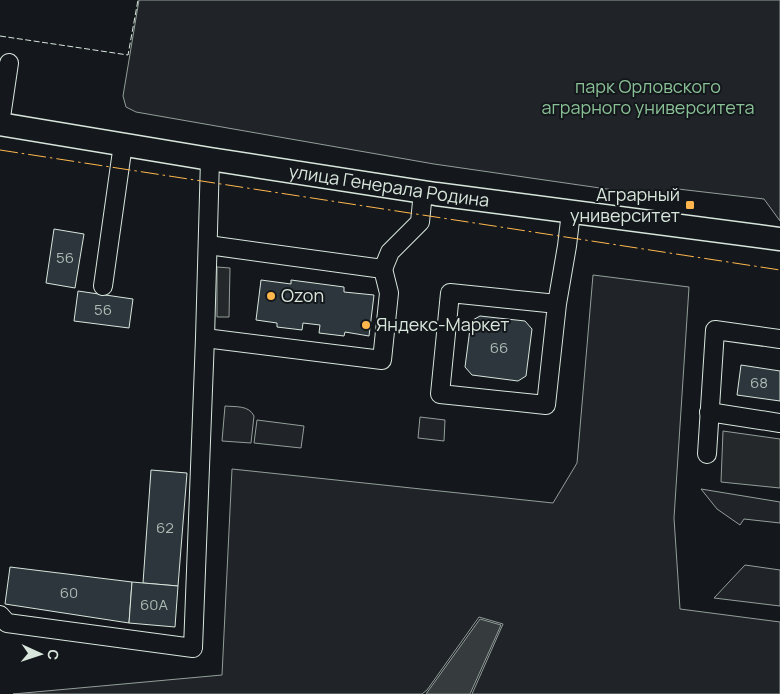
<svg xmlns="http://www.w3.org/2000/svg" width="780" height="694" font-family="Manrope,sans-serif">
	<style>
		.green { fill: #202428; stroke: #939e99 }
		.parking { fill: #24282b; stroke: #939e99 }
		.water { fill: #363b3e; stroke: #939e99 }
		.building { fill: #2c363c; stroke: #d8e6dc }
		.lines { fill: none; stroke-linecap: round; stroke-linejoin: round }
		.minor-casing { stroke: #d8e6dc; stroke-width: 20 }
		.major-casing { stroke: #d8e6dc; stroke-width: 25 }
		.minor { stroke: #14181c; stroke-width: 18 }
		.major { stroke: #14181c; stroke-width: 22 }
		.fence { stroke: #d8e6dc; stroke-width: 1; stroke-dasharray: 6 2.5; stroke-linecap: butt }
		.power { stroke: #ffb74d; stroke-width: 1; stroke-dasharray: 18 4 2.5 4; stroke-linecap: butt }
		.poi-dot { fill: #ffb74d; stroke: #14181c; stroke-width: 2 }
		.labels { text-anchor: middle; stroke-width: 4; stroke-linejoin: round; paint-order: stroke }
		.number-label { font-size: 15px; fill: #adbab4 }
		.park-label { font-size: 18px; fill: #8ac095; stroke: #14181c }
		.street-label { font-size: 18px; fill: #d8e6dc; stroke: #14181c }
		.poi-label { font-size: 18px; fill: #d8e6dc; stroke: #14181c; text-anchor: start }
	</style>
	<rect width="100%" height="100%" fill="#14181c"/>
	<g class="green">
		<polygon points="139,0 780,0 780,221 764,199 678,189 676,199 434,164 136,112 126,107 123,96"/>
		<polygon points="593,275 689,287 674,518 680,609 780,622 780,694 472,694 503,624 479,617 427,690 422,694 13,694 222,675 232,469 553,503 577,463"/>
		<path d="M 225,406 C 235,407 249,405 254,416 L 251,443 L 222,441 Z"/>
		<polygon points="420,417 445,420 444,441 418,438"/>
		<polygon points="257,420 304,426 301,448 254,443"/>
		<polygon points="701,489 780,502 780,523 744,519 740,525 717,509"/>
		<polygon points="745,565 780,570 780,606 714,598"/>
	</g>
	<g class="parking">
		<polygon points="217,267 230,268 229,317 217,317"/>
		<polygon points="723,431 780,439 780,488 721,482"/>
	</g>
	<polygon class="water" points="480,619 501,625 470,694 426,694"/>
	<g class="building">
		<polygon points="54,229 84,234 75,288 46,283"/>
		<polygon points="261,280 291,284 291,280 344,287 344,292 374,295 369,336 345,332 344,336 319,333 320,325 303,323 302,330 277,327 277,323 256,320"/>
		<polygon points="78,291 133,299 129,328 74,321"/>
		<polygon points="480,316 525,321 532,329 526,376 518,381 472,375 465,367 471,321"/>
		<polygon points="741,365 780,371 780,401 737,395"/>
		<polygon points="151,470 187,473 178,586 143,583"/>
		<polygon points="10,567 132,582 129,623 5,604"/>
		<polygon points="132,582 178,586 175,627 129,623"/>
	</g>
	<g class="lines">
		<g class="minor-casing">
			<g id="minor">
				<polyline points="0,124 9,63"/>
				<polyline points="383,269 390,252 420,222 423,192"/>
				<polyline points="103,286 123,144"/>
				<polyline points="557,304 450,293 440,394 546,405 557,304 567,246 571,212"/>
				<polyline points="205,338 382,360 389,293 383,269 208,245"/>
				<polyline points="709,412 780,423"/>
				<polyline points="707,454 715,330 780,339"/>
				<polyline points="0,615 7,623 193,648 205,338 210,159"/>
			</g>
		</g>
		<g class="major-casing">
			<g id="major">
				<path id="s1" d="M 0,124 L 210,159 L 436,194 L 780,239"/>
			</g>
		</g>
		<use href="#minor" class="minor"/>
		<use href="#major" class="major"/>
		<polyline class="fence" points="0,36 128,55 138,0"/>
		<polyline class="power" points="0,150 780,270"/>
	</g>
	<g class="poi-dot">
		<rect x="685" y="200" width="10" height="10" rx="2.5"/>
		<circle cx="271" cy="296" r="5"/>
		<circle cx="366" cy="325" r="5"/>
	</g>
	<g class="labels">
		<g class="number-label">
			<text x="65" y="263">56</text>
			<text x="103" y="315">56</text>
			<text x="499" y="353">66</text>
			<text x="759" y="388">68</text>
			<text x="165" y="533">62</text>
			<text x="69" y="598">60</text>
			<text x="154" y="610">60А</text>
		</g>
		<g class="park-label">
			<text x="648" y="93">парк Орловского<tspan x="648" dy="21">аграрного университета</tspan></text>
		</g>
		<g class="street-label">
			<text dy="6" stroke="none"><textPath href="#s1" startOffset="394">улица Генерала Родина</textPath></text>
		</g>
		<g class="poi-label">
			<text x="680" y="201" text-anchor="end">Аграрный<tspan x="680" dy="21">университет</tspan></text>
			<text x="281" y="302">Ozon</text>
			<text x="376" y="331">Яндекс-Маркет</text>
		</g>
	</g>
	<g transform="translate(40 654) rotate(93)" stroke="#14181c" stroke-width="4" paint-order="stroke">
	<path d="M0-4L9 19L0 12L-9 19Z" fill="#d8e6dc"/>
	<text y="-8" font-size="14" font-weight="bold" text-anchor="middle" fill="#d8e6dc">С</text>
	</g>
</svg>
